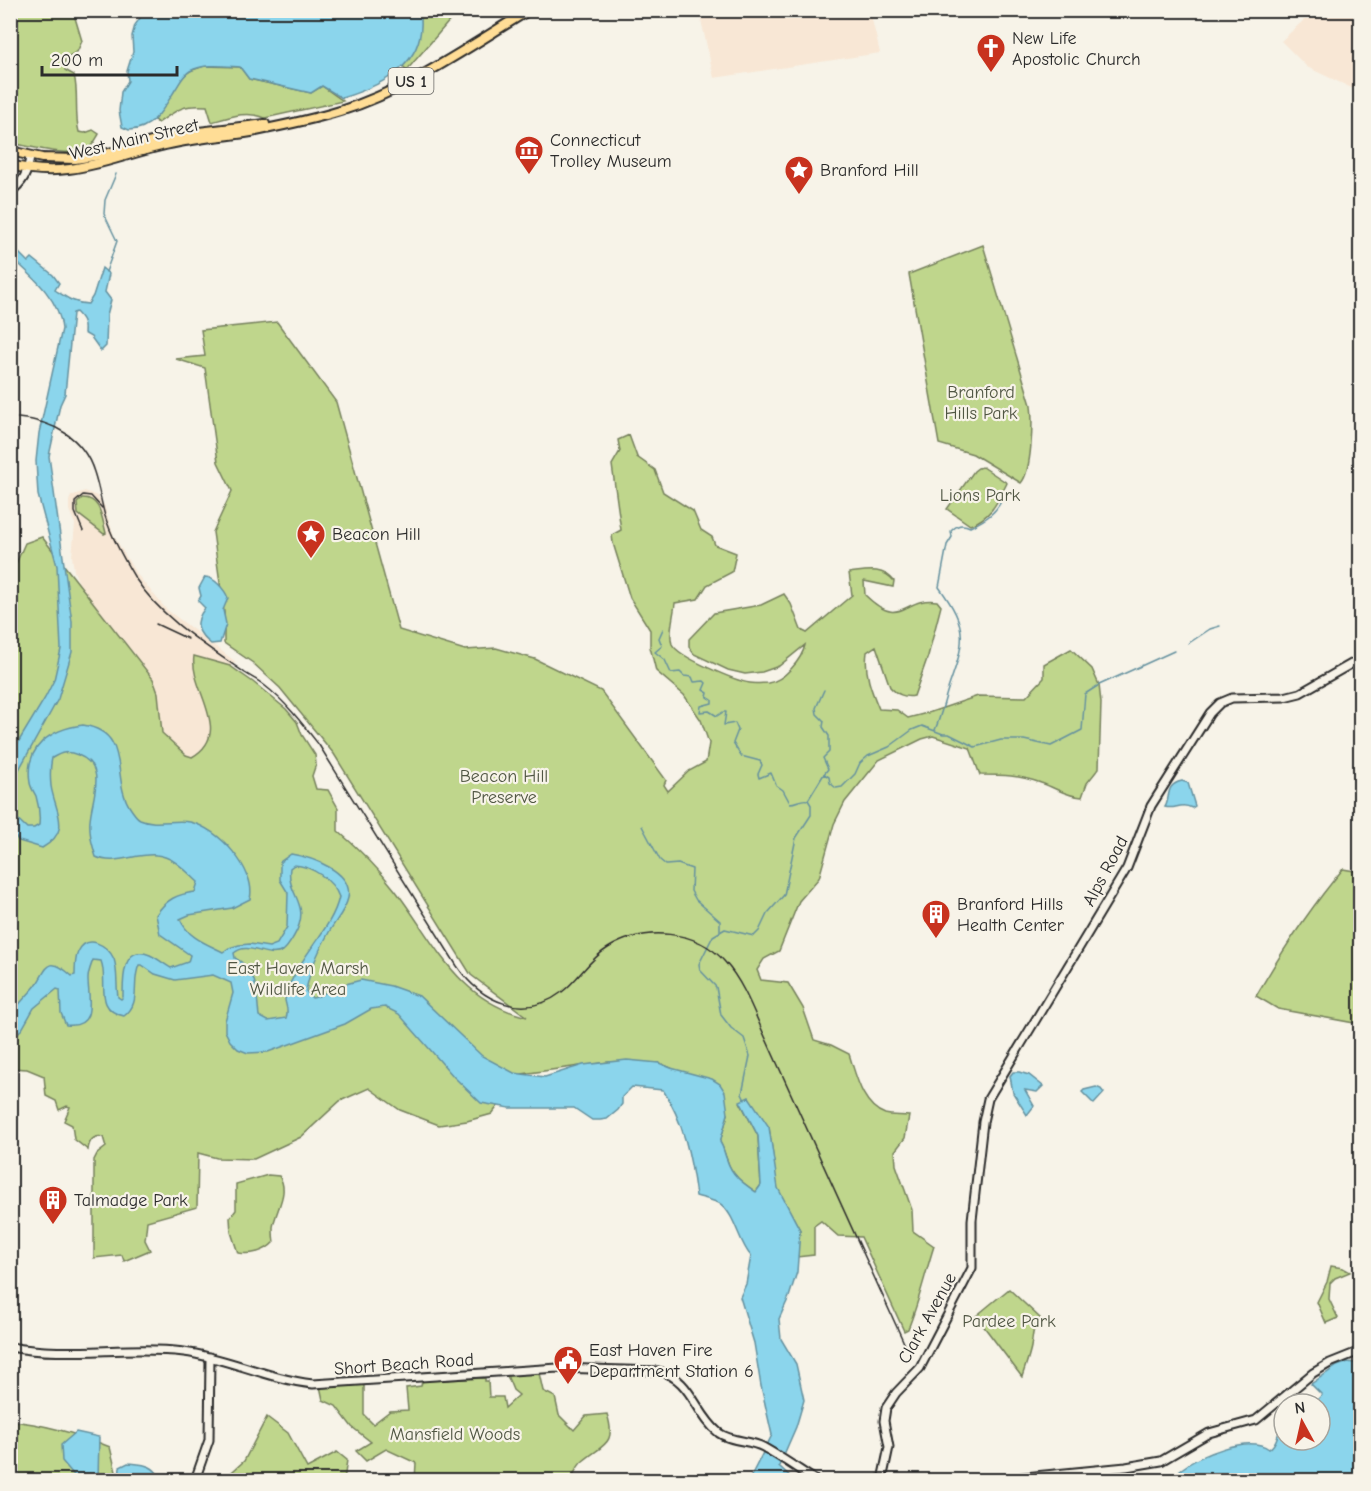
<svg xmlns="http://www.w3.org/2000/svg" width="1371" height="1491" font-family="'Comic Neue',sans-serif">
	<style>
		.built { fill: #f8e7d5 }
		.green { fill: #bfd68c; stroke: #75805c; stroke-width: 1.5 }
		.water { fill: #8bd5ec; stroke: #65919f; stroke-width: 1.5; fill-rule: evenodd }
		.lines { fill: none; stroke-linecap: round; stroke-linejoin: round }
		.stream { stroke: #65919f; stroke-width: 1.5 }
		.secondary-casing { stroke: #2b2b2b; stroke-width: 11 }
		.primary-casing { stroke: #2b2b2b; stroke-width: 12 }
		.secondary { stroke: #f7f3e8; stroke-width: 7 }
		.primary { stroke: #ffdd96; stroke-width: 8 }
		.tram { stroke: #2b2b2b; stroke-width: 1.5 }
		.labels { text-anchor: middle; stroke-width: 4.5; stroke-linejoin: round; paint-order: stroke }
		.shield { fill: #f7f3e8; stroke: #686764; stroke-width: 1.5 }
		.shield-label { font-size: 16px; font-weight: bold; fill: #2b2b2b }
		.poi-label { font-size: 18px; fill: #2b2b2b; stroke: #f7f3e8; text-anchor: start }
		.street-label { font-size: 18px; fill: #2b2b2b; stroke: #f7f3e8 }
		.park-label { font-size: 18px; fill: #505643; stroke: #f7f3e8 }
	</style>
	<rect width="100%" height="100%" fill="#f7f3e8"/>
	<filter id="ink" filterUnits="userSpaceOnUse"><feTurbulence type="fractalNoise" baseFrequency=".0167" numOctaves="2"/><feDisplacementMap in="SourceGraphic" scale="12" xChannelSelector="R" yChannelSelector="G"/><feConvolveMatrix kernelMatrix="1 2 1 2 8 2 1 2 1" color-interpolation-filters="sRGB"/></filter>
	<g filter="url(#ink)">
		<g class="built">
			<polygon points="699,11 870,11 880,53 714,78"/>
			<polygon points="1291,11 1360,11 1360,92 1307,67 1281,41 1304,20"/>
			<polygon points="85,491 97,496 104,505 114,536 135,572 166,609 236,662 230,666 204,659 235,707 249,772 241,784 219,781 167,743 116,634 80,586 74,571 72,556 75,524 69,510 69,501 71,496"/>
		</g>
		<g class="green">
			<path d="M 10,11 L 73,11 L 82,41 L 77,52 L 65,58 L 65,70 L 74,75 C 79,94 74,113 79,132 L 85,133 L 93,130 L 99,134 C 96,139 93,146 87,149 C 71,158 29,146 11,143 Z"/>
			<path d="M 420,11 L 458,11 L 406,71 L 403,66 C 416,52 423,30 420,11 Z"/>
			<path d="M 204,66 L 240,67 L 249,79 L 311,93 L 322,86 L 343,101 L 265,118 C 248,110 229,117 212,122 L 207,106 C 183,104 178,109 158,123 L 153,119 C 168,107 175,80 190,71 C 194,69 199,68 204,66 Z"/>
			<path d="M 983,245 L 1031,405 C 1033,422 1032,471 1021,483 L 973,454 L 939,444 L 909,274 Z"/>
			<path d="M 277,322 L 336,402 L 399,630 L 465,650 L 496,648 L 535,659 L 601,691 L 666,780 L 664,785 L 668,791 L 689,771 L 706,762 L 709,743 L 701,720 L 684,695 L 656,671 L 650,647 L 650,630 L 630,598 L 613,543 L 612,535 L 621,530 L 612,465 L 620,451 L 618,440 L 629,435 L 637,457 L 655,470 L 663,492 L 693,511 L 701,530 L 712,537 L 715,545 L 736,553 L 732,572 L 707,585 L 698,599 L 675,603 C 674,615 668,634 672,644 C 678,657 736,681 750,683 C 755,684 763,683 768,683 C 784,681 802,659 805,645 L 779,666 L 762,672 L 745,674 L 728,670 L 694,654 L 689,647 L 689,639 L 714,613 L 761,605 L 784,594 L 791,604 L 801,630 L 807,633 L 852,595 L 849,573 C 866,571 882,566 894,581 L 893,587 L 864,581 L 865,595 C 902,631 903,596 937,601 L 941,606 L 928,656 L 914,696 C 905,698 896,694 890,687 L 876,646 L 867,652 C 864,673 871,690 879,709 L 897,710 L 908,718 L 931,712 L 978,696 L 1026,697 L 1044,678 L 1044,664 L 1071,649 L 1092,669 L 1099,685 L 1101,703 L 1099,768 L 1087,783 L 1082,797 C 1066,796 1056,788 1041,783 C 1019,775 1003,775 980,775 L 970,748 L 933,736 L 922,739 L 879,760 L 845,802 L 834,824 L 819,878 L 799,901 L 779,951 L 764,959 L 757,970 L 761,980 L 788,983 L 803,1008 L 814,1040 L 831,1045 L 849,1054 C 856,1075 862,1106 885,1114 C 892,1116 901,1115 909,1116 L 905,1138 L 895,1151 L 896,1165 L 912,1210 L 913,1231 L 934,1246 C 925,1274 919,1302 908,1329 L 904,1331 L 861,1237 L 838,1236 L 821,1221 L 814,1226 L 814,1255 L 797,1257 L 800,1230 L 777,1188 L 769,1127 L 740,1102 L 758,1136 L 761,1185 L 756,1192 C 743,1183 732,1176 727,1160 C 724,1153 724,1149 720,1142 L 728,1114 L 671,1068 L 659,1063 L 609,1062 L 522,1074 L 492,1114 L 467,1121 L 439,1125 L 400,1110 L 369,1088 L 340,1101 L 301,1137 L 254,1159 L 217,1158 L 198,1153 L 197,1207 L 147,1221 L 145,1240 L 150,1250 L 124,1261 L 122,1255 L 94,1258 L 94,1160 L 97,1154 L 106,1147 L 103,1137 C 93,1135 89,1141 88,1150 L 74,1139 L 72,1125 L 64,1121 L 70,1107 L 67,1106 L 59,1110 L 56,1101 L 46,1096 L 44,1076 L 27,1069 L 11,1068 L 11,575 L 25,543 L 42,537 L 153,679 L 158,693 L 162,733 L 186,755 L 192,757 C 235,732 189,690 194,656 L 230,666 L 253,682 L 286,709 L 297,722 L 302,735 L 315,755 L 316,764 L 312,776 L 316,789 L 328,790 L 338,808 L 338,831 C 359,849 378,868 395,890 C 435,942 456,1000 527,1017 L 471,975 L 334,754 L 280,688 L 253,663 L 224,643 L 224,612 L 213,532 L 232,491 L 218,462 L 205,368 L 176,359 L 205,356 L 201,330 Z"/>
			<path d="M 983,467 L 1007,483 C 998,501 991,518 970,525 L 947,509 L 974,471 L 978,468 Z"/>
			<path d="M 82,498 C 101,497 102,519 106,533 L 104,534 L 78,514 L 77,503 Z"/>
			<path d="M 1343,869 L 1360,872 L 1360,1024 L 1278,1009 L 1256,996 C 1282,951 1310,908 1343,869 Z"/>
			<path d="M 268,1175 L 279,1176 C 290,1192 276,1209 273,1227 C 273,1232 273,1237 274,1242 C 265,1252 251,1255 238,1253 L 231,1232 L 230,1218 L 236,1210 L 236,1184 Z"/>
			<polygon points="1331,1266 1343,1268 1350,1272 1335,1278 1330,1283 1329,1299 1338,1318 1326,1323 1317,1302 1327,1282"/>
			<path d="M 1009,1289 L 1040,1318 C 1032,1327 1033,1336 1031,1347 C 1029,1357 1025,1367 1022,1377 L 976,1316 Z"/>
			<path d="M 506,1373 L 539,1373 L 543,1391 L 555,1397 L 559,1415 L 574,1430 L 586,1416 L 607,1414 C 617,1445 603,1444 583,1461 C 578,1465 575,1472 572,1477 L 575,1478 L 573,1480 L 415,1480 L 416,1463 L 386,1449 L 366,1461 L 356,1451 L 371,1442 L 352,1427 L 336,1406 L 323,1400 L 320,1386 L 364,1385 L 364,1415 L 373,1424 L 390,1411 L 408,1410 L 406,1388 L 421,1386 L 422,1381 L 485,1378 L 485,1381 L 488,1381 L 489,1397 L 503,1397 L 505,1408 L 519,1395 L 513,1390 Z"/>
			<polygon points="267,1417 288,1433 307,1468 337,1452 347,1460 344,1480 223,1480 244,1461"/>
			<path d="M 10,1421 C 45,1424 78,1434 110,1447 L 118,1480 L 11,1480 Z"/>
		</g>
		<g class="water">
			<path d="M 145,11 L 420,10 C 429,63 384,85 342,98 L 322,86 L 311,93 L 254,80 L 249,79 L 240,67 C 224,66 204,63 190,71 C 182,76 180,83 175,90 C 164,108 153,130 129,130 L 122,127 L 119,111 L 121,92 L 128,81 L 127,71 L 133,52 L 132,36 L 135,25 Z"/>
			<path d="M 11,245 L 28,262 L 32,258 L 53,275 L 59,283 L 55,290 C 67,298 73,303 88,304 L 93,296 L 102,268 L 109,274 L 105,292 L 111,300 L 107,315 L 106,346 L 101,351 L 91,337 L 84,333 C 85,323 83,319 76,312 L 73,313 L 65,394 L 60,405 L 49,456 L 72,622 L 72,652 L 58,699 L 11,784 L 11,754 L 45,698 L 54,680 L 61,649 L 57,566 L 38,495 L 36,461 L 39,433 L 62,329 C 60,299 32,276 11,257 Z"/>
			<path d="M 205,577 C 214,577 225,590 228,598 L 223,610 L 226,624 L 220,643 L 211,644 C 197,633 193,623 205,608 L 198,601 L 201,596 L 199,588 Z"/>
			<path d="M 83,725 C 133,733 110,780 131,809 C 134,813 136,817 140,819 C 155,826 174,819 190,822 C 218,828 257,870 250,899 L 232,908 L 189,915 L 180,919 C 188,938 207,944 223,952 L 229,948 L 239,945 L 250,944 L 269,947 L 277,944 L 287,927 L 288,893 L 280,880 L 280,862 L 291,854 C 310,857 354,871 348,898 C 345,912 334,922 328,934 C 318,952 309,972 306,991 L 312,998 C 322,997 327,989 337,989 L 342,985 L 361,980 L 391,986 L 419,996 L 482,1056 L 514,1073 L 545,1077 L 583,1065 L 627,1060 L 659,1063 L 671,1068 L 712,1079 L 720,1084 L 725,1092 L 728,1114 L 720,1142 C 724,1148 724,1153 727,1160 C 732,1176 743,1183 756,1192 L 761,1185 L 758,1136 L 740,1101 L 749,1097 L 769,1127 L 778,1188 L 800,1230 L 797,1272 L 789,1297 L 779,1319 L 781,1339 L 796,1364 L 804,1400 L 796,1427 L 779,1466 L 794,1480 L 749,1480 L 772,1435 L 761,1386 L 754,1343 L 740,1297 L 746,1284 L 751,1256 C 738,1242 736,1214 719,1203 C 713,1200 703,1198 696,1196 C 691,1158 684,1122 663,1090 L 632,1087 L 622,1097 L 622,1104 L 618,1110 L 607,1119 L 600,1120 L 592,1120 L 574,1108 L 510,1108 L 481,1103 L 454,1077 L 399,1014 L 385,1007 L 371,1009 L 345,1024 L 268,1052 L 248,1053 L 238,1049 L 230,1041 L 225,1031 L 225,1021 L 233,993 L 231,983 L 213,975 L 175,980 L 155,974 L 142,965 L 139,965 C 131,983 142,1003 124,1016 C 93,1010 109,981 101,961 L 93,960 C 91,966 88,972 88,979 C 88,997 98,1029 66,1025 L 61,1013 L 60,990 L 57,989 L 34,1008 L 22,1029 L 11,1039 C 11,1008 12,1012 32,990 C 47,975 44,950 72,976 L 75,975 C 75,969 75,958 78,952 C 87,933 108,945 114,959 C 118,971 116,985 118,997 L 121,999 L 123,997 C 123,981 122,943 150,955 C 157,958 164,964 171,968 L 188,962 L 190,955 L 160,934 L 156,915 C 166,899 178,894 195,892 L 198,882 C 186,871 173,856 156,855 C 135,853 115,866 96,857 C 92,844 89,834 90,820 C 92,796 108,767 78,755 C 67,751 62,752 52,758 C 50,767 50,776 51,786 C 55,812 73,830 42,848 L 19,841 L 11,832 L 10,812 L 27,828 L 34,828 L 39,825 C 40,815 39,806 36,796 C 34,792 31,788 30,783 C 24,746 51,729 83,725 ZM 294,865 C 312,866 333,880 339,897 C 333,925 308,948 295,974 C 291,981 285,991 285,1000 C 286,1007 289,1010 286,1018 L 268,1021 L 259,1016 C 256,992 259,971 235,958 L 234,953 C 249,940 266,960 283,951 C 288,947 291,941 294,936 C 313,903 286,896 290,868 Z"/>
			<path d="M 1182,781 L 1188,783 L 1195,806 L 1192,808 C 1180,802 1176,810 1165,807 C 1171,798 1164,785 1182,781 Z"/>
			<polygon points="1019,1072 1029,1075 1043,1086 1037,1092 1025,1090 1034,1106 1027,1115 1013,1093 1010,1076 1013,1072"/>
			<polygon points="1096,1087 1101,1089 1104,1093 1094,1104 1082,1092 1084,1090"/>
			<path d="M 1348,1362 L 1360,1364 L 1360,1480 L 1182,1480 L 1180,1470 C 1198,1456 1248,1434 1269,1449 C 1279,1443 1276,1431 1284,1425 L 1284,1440 L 1320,1440 L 1320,1404 L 1313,1404 L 1322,1395 L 1311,1384 L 1337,1366 Z"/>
			<polygon points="76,1432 99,1437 98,1480 78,1480 62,1461 61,1445"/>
			<path d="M 128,1463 C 138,1464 151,1464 157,1473 L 156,1480 L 119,1480 L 120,1467 Z"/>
		</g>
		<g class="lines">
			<g class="stream">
				<polyline points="106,272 117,241 104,214 105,200 116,174"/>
				<path d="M 663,629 L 659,638 L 662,646 L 655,652 L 665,660 L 671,673 L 680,672 L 684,676 L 692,677 L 694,682 L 704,681 L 706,683 L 703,690 L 708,693 L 707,697 L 712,700 L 712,703 L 701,706 L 700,712 L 709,711 L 717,716 L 723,712 L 726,712 L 724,725 L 735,723 L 738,730 L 733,743 L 741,756 L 760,761 L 762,765 L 758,774 L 759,778 L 771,773 L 776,785 L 783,790 L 790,803 C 797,803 801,798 808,800 L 811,805 L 811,815 L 796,838 L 784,895 L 767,914 L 759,931 L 754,936 L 725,929 L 713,936 L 699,964 L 700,970 L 716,987 L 721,1015 L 731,1028 L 744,1038 L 750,1056 L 742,1094 L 745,1100"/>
				<polyline points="1189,643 1210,629 1220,626"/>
				<polyline points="824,690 816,708 817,714 824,721 823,727 829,736 829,752 823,758 828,769 824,774"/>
				<path d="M 935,730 C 941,716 944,701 949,686 C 965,641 969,628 939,587 L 947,545 L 952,537 L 951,531 C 957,525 962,523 970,527 C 986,520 999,511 1004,494"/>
				<polyline points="808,800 824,774 829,777 830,783 836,788 842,787 855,774 860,763 868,756 889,747 912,730 922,726 943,734 949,734 975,747 1001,740 1024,740 1051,746 1082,730 1085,694 1099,685 1174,651"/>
				<polyline points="642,826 660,860 666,865 678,864 692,869 691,891 696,900 720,921 720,932"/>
			</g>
			<g class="secondary-casing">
				<g id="secondary">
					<path d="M 10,192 C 23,183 28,172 30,157"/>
					<path d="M 10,1347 C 68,1358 126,1345 184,1352 C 228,1358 268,1379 313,1384 L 558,1368 L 658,1371 C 691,1377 695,1414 719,1433 C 731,1442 750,1440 763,1447 C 781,1457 798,1469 815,1480"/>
					<polyline points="195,1480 209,1440 210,1357"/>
					<polyline points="882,1480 889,1447 884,1421 886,1408 896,1393 920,1368 972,1268 972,1220 983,1122 988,1099 1127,868 1151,806 1210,713 1220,703 1232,698 1284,697 1300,693 1360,659"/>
					<polyline points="993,1480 1126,1467 1161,1461 1209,1433 1256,1420 1313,1373 1330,1363 1360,1351"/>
				</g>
			</g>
			<g class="primary-casing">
				<g id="primary">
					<polyline points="10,151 42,158 75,159 101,155 182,134 265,124"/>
					<path d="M 10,165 C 69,180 106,159 161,146 C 191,138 222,137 251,132 C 281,126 311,120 340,111 C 408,90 468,47 529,10"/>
				</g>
			</g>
			<use href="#secondary" class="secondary"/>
			<use href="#primary" class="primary"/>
			<g class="tram">
				<path d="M 18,418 C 53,421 83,437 94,472 C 99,487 101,502 105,516 C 112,538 123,558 135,578 C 162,619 205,645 245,673 C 251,677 258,680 264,685 C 286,702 302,723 319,745 L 457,966 C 481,1002 524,1021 562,992 C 579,979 589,959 608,948 C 644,926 697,929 725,962 C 742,981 752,1007 762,1030 L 905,1345"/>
				<polyline points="83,531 75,512 75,502 83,495 91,496 102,508"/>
				<polyline points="156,624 188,639"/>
			</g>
		</g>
	</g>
	<defs>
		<g id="church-pin" transform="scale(1.5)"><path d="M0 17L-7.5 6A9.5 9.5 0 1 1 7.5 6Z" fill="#c8321e" stroke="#f7f3e8"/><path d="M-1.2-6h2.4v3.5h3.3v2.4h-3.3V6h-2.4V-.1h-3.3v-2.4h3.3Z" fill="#fff"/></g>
		<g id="museum-pin" transform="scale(1.5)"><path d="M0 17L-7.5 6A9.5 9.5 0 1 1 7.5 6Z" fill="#c8321e" stroke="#f7f3e8"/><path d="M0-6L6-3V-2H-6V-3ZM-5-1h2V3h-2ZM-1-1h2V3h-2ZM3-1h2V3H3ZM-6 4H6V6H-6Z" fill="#fff"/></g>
		<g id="sight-pin" transform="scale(1.5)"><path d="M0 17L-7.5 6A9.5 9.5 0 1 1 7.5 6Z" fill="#c8321e" stroke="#f7f3e8"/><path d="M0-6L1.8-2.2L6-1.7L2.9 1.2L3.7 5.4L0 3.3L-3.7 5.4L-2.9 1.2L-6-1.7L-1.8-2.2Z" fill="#fff"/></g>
		<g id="building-pin" transform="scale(1.5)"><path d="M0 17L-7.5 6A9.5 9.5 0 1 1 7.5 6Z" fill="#c8321e" stroke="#f7f3e8"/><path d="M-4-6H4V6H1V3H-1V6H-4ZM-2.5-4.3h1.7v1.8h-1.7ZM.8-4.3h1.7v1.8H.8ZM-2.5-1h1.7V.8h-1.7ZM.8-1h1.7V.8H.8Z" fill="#fff"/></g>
		<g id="civic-pin" transform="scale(1.5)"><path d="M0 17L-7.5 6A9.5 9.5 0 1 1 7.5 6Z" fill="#c8321e" stroke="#f7f3e8"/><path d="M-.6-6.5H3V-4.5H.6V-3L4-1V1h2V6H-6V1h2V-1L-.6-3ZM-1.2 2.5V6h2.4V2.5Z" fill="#fff"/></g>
	</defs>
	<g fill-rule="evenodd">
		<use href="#church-pin" x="991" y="48"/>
		<use href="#museum-pin" x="529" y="150"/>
		<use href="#sight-pin" x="799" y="170"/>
		<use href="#sight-pin" x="311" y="534"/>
		<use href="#building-pin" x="936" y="914"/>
		<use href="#building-pin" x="53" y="1200"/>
		<use href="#civic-pin" x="568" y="1360"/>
	</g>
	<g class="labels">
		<rect class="shield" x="388.5" y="68" width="45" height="26" rx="4.5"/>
		<g class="shield-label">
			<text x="411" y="87">US 1</text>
		</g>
		<g class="poi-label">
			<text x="1012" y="44">New Life<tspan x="1012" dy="21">Apostolic Church</tspan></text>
			<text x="550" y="146">Connecticut<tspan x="550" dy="21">Trolley Museum</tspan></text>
			<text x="820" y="176">Branford Hill</text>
			<text x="332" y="540">Beacon Hill</text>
			<text x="957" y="910">Branford Hills<tspan x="957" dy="21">Health Center</tspan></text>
			<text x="74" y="1206">Talmadge Park</text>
			<text x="589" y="1356">East Haven Fire<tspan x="589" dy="21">Department Station 6</tspan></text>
		</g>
		<g class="street-label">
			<text transform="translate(134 139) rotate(-13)" y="6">West Main Street</text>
			<text transform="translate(1105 871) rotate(-62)" y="6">Alps Road</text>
			<text transform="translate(927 1318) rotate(-61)" y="6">Clark Avenue</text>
			<text transform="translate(404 1364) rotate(-4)" y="6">Short Beach Road</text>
		</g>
		<g class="park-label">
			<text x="981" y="398">Branford<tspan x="981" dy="21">Hills Park</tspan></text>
			<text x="980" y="501">Lions Park</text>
			<text x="504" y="782">Beacon Hill<tspan x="504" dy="21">Preserve</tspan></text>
			<text x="298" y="974">East Haven Marsh<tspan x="298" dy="21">Wildlife Area</tspan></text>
			<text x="1009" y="1327">Pardee Park</text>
			<text x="455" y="1440">Mansfield Woods</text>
		</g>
	</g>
	<rect width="1371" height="1491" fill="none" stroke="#f7f3e8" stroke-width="36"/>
	<rect x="18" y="18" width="1335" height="1455" fill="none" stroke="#2b2b2b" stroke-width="2" filter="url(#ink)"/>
	<g transform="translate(1302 1422) rotate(352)"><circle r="28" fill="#f7f3e8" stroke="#a5a39c" stroke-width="1.5"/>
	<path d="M0-4.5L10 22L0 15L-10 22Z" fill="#c8321e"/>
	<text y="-9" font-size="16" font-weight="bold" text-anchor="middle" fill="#2b2b2b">N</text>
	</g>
	<path d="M42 66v9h135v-9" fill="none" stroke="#2b2b2b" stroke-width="3"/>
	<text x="51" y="66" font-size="18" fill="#2b2b2b" stroke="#f7f3e8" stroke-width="4.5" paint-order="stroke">200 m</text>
</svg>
